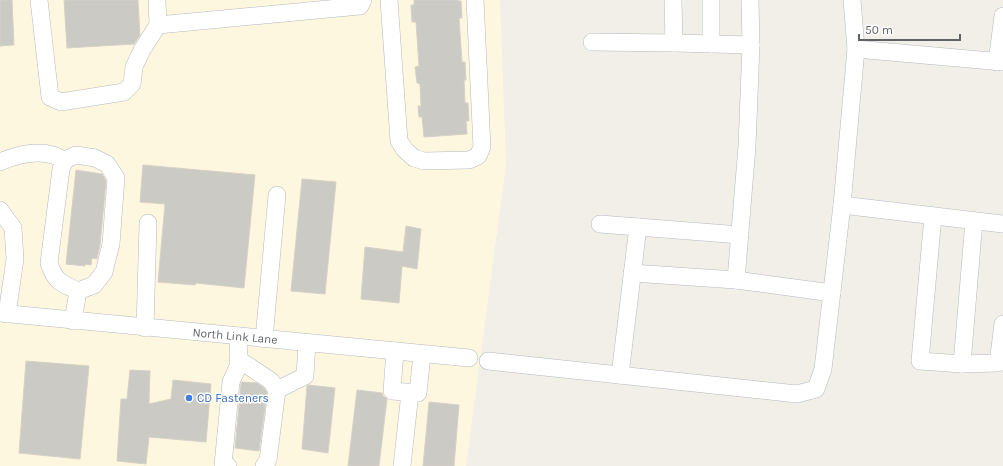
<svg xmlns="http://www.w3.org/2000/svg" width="1003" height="466" font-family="Karla,sans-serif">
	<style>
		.commercial { fill: #fef7e0 }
		.building { fill: #cccac5; stroke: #d6d1c6 }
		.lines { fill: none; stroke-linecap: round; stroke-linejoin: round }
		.minor-casing { stroke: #b5b8bc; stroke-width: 18 }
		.minor { stroke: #fff; stroke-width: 17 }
		.shop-dot { fill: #3f7fe0; stroke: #fff; stroke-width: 1.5 }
		.labels { text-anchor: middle; stroke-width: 3; stroke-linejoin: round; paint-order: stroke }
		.street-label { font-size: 12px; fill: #5f6368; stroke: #fff }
		.shop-label { font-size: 12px; fill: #366cbe; stroke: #fff; text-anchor: start }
	</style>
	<rect width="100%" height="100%" fill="#f1efe8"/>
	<polygon class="commercial" points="0,0 500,0 506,164 466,466 0,466"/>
	<g class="building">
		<polygon points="0,0 12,0 14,45 0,46"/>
		<polygon points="64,0 138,0 140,35 134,44 67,48"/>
		<polygon points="414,0 458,0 458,1 461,1 462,18 459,18 462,62 465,62 466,80 464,80 465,103 468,103 469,121 466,121 467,134 424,137 422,117 419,117 418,106 421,106 420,84 417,83 415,67 419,66 416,22 412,22 411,5 414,5"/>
		<polygon points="143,165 255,175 244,288 196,283 195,285 158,282 165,204 140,202"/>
		<polygon points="76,170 102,174 106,181 100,245 97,259 92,258 91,265 85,264 85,266 66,264"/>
		<polygon points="302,179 336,182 325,294 291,291"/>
		<polygon points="406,226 421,229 417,269 402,266 399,303 361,299 365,247 403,252"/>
		<polygon points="26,361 89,366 80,459 19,453"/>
		<polygon points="130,370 150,371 149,404 171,399 173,380 211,384 206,442 149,437 146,464 117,461 121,399 127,399"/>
		<polygon points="242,382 257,383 264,388 267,392 259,451 235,448 241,384"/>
		<polygon points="309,385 335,388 328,453 302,449 307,386"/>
		<polygon points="357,390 382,393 383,396 387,399 379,466 348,466"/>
		<polygon points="429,402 459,405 454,466 423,466"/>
	</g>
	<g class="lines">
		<g class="minor-casing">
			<g id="minor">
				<polyline points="39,0 50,97 61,102 124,92 132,84 134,67 142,50 158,25"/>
				<polyline points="157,0 158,25 360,6 363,0"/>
				<polyline points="389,0 399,141 405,150 414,158 424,161 469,160 478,156 482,147 475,0"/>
				<polyline points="673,0 674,43 751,45 750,0"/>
				<polyline points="711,0 711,44"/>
				<polyline points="852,0 856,49 1003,62"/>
				<polyline points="592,42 674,43"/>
				<polyline points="751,45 747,146 736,280 832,293"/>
				<polyline points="856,49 842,205 1003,224"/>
				<polyline points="997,62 1003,16"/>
				<path d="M 0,162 C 16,155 35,150 53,155 C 57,156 61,159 65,160"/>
				<polyline points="0,210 13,228 15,259 7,314"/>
				<polyline points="933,216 920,361 962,364 998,363 1003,324"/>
				<polyline points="600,224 740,235"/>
				<polyline points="632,273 736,280"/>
				<polyline points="0,313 469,358"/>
				<path d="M 73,321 L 78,291 L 94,285 L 104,272 L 111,244 L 116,178 L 107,164 L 95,158 L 76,155 L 65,160 L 61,169 L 49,263 C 55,282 61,283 78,291"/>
				<polyline points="145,328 148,223"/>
				<polyline points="264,339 277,195"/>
				<polyline points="395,351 392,391 418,393 422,354"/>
				<polyline points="238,359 271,381 277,390 268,460 264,466"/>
				<polyline points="488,361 797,394 816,389 823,369 842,205"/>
				<polyline points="962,364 974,221"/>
				<polyline points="620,375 638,227"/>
				<polyline points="277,390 305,376 307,343"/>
				<polyline points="228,466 223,465 231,382 239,364 238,336"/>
				<polyline points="402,466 410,393"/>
			</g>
		</g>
		<use href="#minor" class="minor"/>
	</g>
	<circle class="shop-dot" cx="189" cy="398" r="4"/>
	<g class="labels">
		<g class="street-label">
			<text transform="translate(235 336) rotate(5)" y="4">North Link Lane</text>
		</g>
		<g class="shop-label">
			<text x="197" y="402">CD Fasteners</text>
		</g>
	</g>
	<path d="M859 34v6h101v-6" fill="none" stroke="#5f6368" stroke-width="2"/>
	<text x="865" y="34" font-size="12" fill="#5f6368" stroke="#ffffff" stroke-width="3" paint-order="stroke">50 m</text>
</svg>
